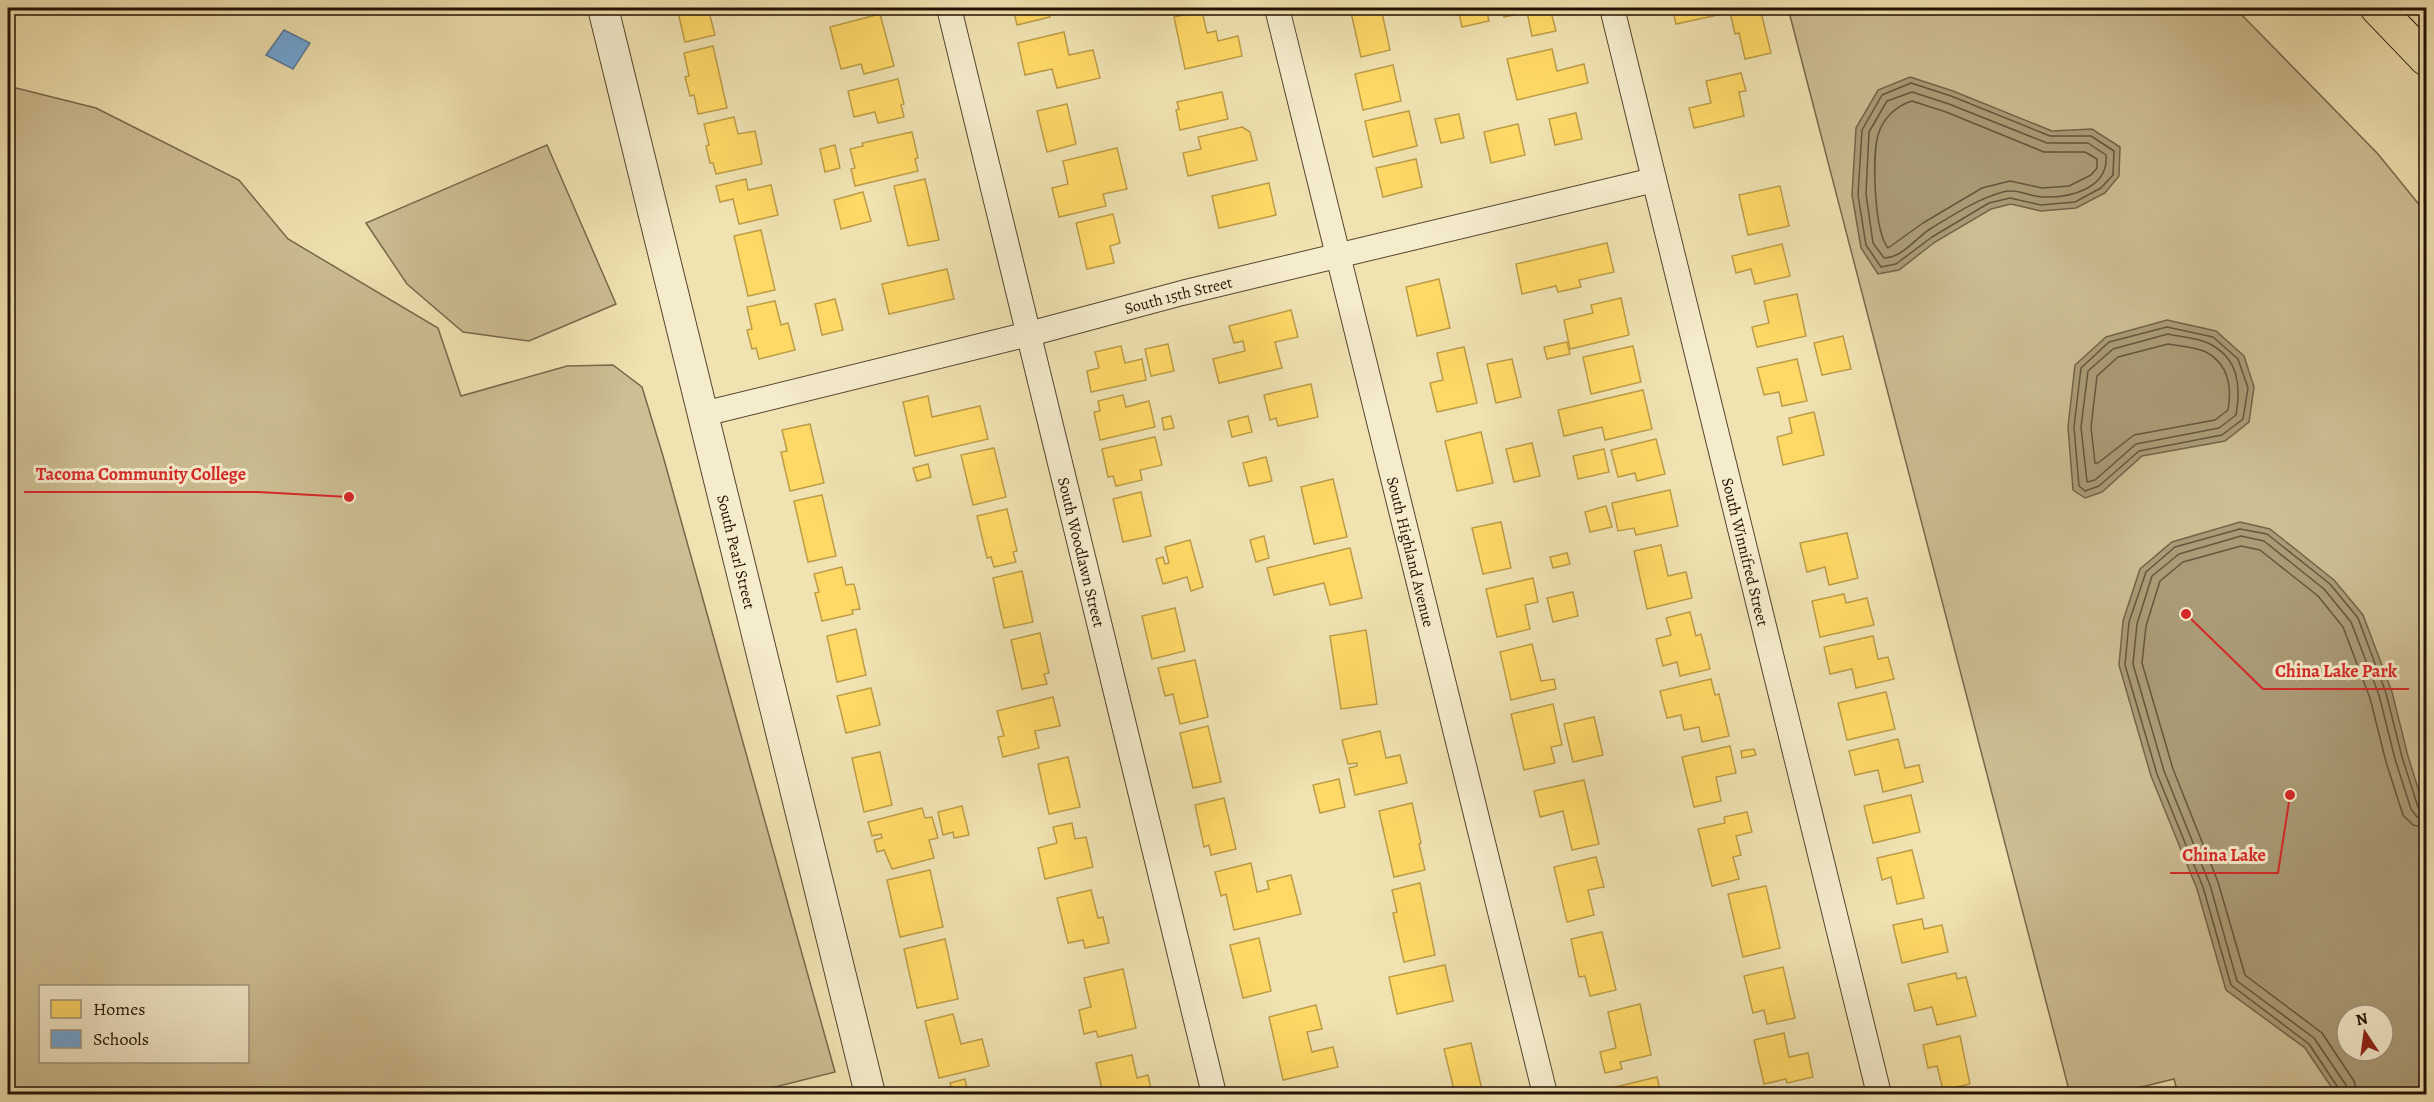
<svg xmlns="http://www.w3.org/2000/svg" width="2434" height="1102" font-family="Alegreya,serif">
	<style>
		.green { fill: #cdbe93; stroke: #78684b; stroke-width: 1.5; fill-rule: evenodd }
		.water { fill: #aa9b76; stroke: #746448; stroke-width: 1.5; fill-rule: evenodd }
		.homes { fill: #ffd966; stroke: #bd9d48; stroke-width: 1.5 }
		.schools { fill: #6fa8dc; stroke: #587b9b; stroke-width: 1.5 }
		.lines { fill: none; stroke-linecap: round; stroke-linejoin: round }
		.shore { stroke: #66563c; stroke-width: 1.5 }
		.minor-casing { stroke: #56452e; stroke-width: 26 }
		.tertiary-casing { stroke: #56452e; stroke-width: 32 }
		.motorway-casing { stroke: #231103; stroke-width: 35 }
		.minor { stroke: #f5eccc; stroke-width: 24 }
		.tertiary { stroke: #f5eccc; stroke-width: 30 }
		.motorway { stroke: #f0e2b1; stroke-width: 33 }
		.labels { text-anchor: middle; stroke-width: 6; stroke-linejoin: round; paint-order: stroke }
		.street-label { font-size: 16px; fill: #231103; stroke: #f5eccc }
		.leader { fill: none; stroke: #d62828; stroke-width: 2 }
		.callout-dot { fill: #d62828; stroke: #f5eccc; stroke-width: 2 }
		.callout-label { font-size: 18px; text-anchor: middle; font-weight: bold; fill: #d62828; stroke: #f5eccc; stroke-width: 6; stroke-linejoin: round; paint-order: stroke }
	</style>
	<rect width="100%" height="100%" fill="#f0e2b1"/>
	<filter id="stains"><feTurbulence type="fractalNoise" baseFrequency=".00333" numOctaves="4"/><feColorMatrix values="0 0 0 0 .2 0 0 0 0 .09 0 0 0 0 .02 0 0 0 .5 -.17"/></filter>
	<radialGradient id="worn" r=".72"><stop offset=".6" stop-color="#630" stop-opacity="0"/><stop offset="1" stop-color="#630" stop-opacity=".3"/></radialGradient>
	<g class="green">
		<path d="M 1788,8 L 2235,8 L 2378,154 L 2426,213 L 2426,1094 L 2178,1094 L 2174,1079 L 2113,1094 L 2070,1094 ZM 2347,1015 L 2383,1015 L 2383,1051 L 2347,1051 Z"/>
		<path d="M 8,86 L 96,108 L 239,180 L 288,239 L 438,328 L 461,396 L 567,366 L 613,365 L 642,387 L 663,456 L 835,1072 L 747,1094 L 8,1094 ZM 40,986 L 248,986 L 248,1062 L 40,1062 Z"/>
		<polygon points="547,145 616,304 529,341 463,332 407,284 366,223"/>
	</g>
	<g class="water">
		<polygon points="1910,77 1953,91 2052,131 2092,129 2120,147 2119,176 2105,193 2076,208 2041,211 2011,204 1991,209 1935,242 1899,270 1878,274 1861,248 1852,195 1856,128 1878,90"/>
		<polygon points="2167,320 2216,331 2244,356 2254,387 2249,422 2225,441 2142,456 2102,492 2085,498 2073,490 2068,427 2075,365 2106,337"/>
		<path d="M 2240,522 L 2270,529 L 2334,580 L 2363,615 L 2392,692 L 2408,756 L 2426,814 L 2426,1094 L 2336,1094 L 2305,1048 L 2226,990 L 2197,889 L 2151,776 L 2119,665 L 2123,621 L 2140,569 L 2172,542 ZM 2347,1015 L 2383,1015 L 2383,1051 L 2347,1051 Z"/>
	</g>
	<g class="homes">
		<polygon points="677,8 708,8 715,35 685,42"/>
		<polygon points="1013,8 1047,8 1050,17 1017,25"/>
		<polygon points="1350,8 1381,8 1390,50 1361,57"/>
		<polygon points="1458,8 1486,8 1489,21 1462,27"/>
		<polygon points="1502,8 1550,8 1556,31 1532,36 1527,12 1504,17"/>
		<polygon points="1672,8 1716,8 1718,15 1676,24"/>
		<polygon points="1729,8 1760,8 1771,53 1745,59 1739,33 1735,34"/>
		<polygon points="1202,11 1207,33 1216,31 1218,41 1238,36 1242,56 1185,69 1174,17"/>
		<polygon points="880,14 894,66 864,74 861,64 841,69 830,27"/>
		<polygon points="1064,32 1069,55 1093,50 1100,78 1057,88 1052,69 1025,75 1018,43"/>
		<polygon points="713,46 727,108 698,114 694,95 690,96 685,77 689,76 684,53"/>
		<polygon points="1552,49 1557,71 1584,64 1588,83 1517,100 1507,59"/>
		<polygon points="1393,65 1401,101 1363,110 1355,74"/>
		<polygon points="1741,73 1746,91 1739,92 1744,116 1694,128 1689,108 1711,103 1706,81"/>
		<polygon points="898,79 904,104 901,105 904,117 878,123 875,112 854,117 848,91"/>
		<polygon points="1222,92 1228,119 1180,130 1176,110 1179,109 1177,102"/>
		<polygon points="1067,104 1076,144 1047,152 1037,111"/>
		<polygon points="1409,111 1417,146 1373,157 1365,121"/>
		<polygon points="1576,113 1582,139 1555,145 1549,119"/>
		<polygon points="1459,114 1464,138 1441,143 1435,119"/>
		<polygon points="734,117 738,134 755,131 762,164 716,174 713,163 710,163 706,146 709,145 704,124"/>
		<polygon points="1518,124 1525,155 1491,163 1484,132"/>
		<polygon points="1242,127 1250,132 1257,160 1188,176 1183,153 1201,149 1198,137"/>
		<polygon points="912,132 918,158 915,159 918,171 855,186 851,169 855,168 850,149 863,146 862,143"/>
		<polygon points="835,145 840,168 825,172 820,149"/>
		<polygon points="1117,148 1127,189 1103,194 1106,206 1059,217 1052,188 1068,184 1063,161"/>
		<polygon points="1416,159 1422,187 1383,197 1376,168"/>
		<polygon points="746,179 748,190 771,185 778,215 739,224 733,199 720,202 716,186"/>
		<polygon points="925,179 939,240 908,246 894,186"/>
		<polygon points="1269,183 1276,215 1219,228 1212,196"/>
		<polygon points="1780,186 1789,226 1748,235 1739,195"/>
		<polygon points="863,192 871,221 841,229 834,200"/>
		<polygon points="1113,214 1120,243 1110,246 1114,263 1087,269 1076,223"/>
		<polygon points="761,230 775,290 748,296 734,236"/>
		<polygon points="1607,243 1614,272 1579,280 1581,287 1558,292 1556,286 1522,294 1516,264"/>
		<polygon points="1782,244 1790,276 1755,284 1751,269 1736,273 1732,256"/>
		<polygon points="947,269 954,299 889,314 882,284"/>
		<polygon points="1439,279 1450,328 1417,336 1406,287"/>
		<polygon points="1797,294 1806,336 1757,347 1752,327 1769,323 1764,301"/>
		<polygon points="1621,298 1629,335 1570,349 1564,320 1593,313 1591,305"/>
		<polygon points="835,299 843,330 822,335 815,304"/>
		<polygon points="775,301 781,325 788,323 795,350 759,359 756,348 752,349 747,330 752,329 747,307"/>
		<polygon points="1291,310 1298,337 1275,342 1282,368 1219,383 1213,359 1245,351 1243,341 1234,343 1229,326"/>
		<polygon points="1843,336 1851,369 1822,375 1814,343"/>
		<polygon points="1567,342 1570,354 1547,359 1544,347"/>
		<polygon points="1168,344 1174,371 1151,376 1145,349"/>
		<polygon points="1121,346 1125,363 1142,359 1146,380 1091,392 1087,371 1099,368 1095,352"/>
		<polygon points="1633,346 1641,382 1591,394 1583,357"/>
		<polygon points="1464,347 1477,403 1437,412 1430,383 1443,380 1437,353"/>
		<polygon points="1512,359 1521,397 1496,403 1487,364"/>
		<polygon points="1797,359 1807,401 1782,406 1779,392 1764,395 1757,368"/>
		<polygon points="1311,384 1318,417 1278,426 1276,418 1270,420 1264,395"/>
		<polygon points="1643,390 1652,429 1605,440 1602,427 1564,436 1558,410"/>
		<polygon points="1123,395 1126,407 1149,401 1155,427 1100,440 1094,412 1100,411 1098,401"/>
		<polygon points="928,396 932,417 980,406 988,439 915,456 903,402"/>
		<polygon points="1814,412 1824,455 1783,465 1777,437 1792,433 1789,418"/>
		<polygon points="1171,416 1174,428 1164,430 1162,418"/>
		<polygon points="1248,416 1252,432 1232,437 1228,421"/>
		<polygon points="810,424 824,483 790,491 781,452 787,451 782,430"/>
		<polygon points="1481,432 1493,483 1457,491 1445,441"/>
		<polygon points="1155,437 1162,465 1140,470 1142,480 1116,486 1113,476 1108,477 1102,449"/>
		<polygon points="1656,439 1665,474 1637,481 1635,473 1618,477 1611,450"/>
		<polygon points="1532,443 1540,476 1514,482 1506,449"/>
		<polygon points="994,448 1006,497 973,505 961,455"/>
		<polygon points="1604,449 1609,472 1578,479 1573,456"/>
		<polygon points="1266,457 1272,481 1249,486 1243,463"/>
		<polygon points="928,464 931,477 917,481 913,468"/>
		<polygon points="1333,479 1347,537 1314,544 1301,487"/>
		<polygon points="1670,490 1678,526 1636,535 1634,528 1618,531 1612,503"/>
		<polygon points="1141,492 1151,536 1123,542 1113,499"/>
		<polygon points="822,495 836,556 808,562 794,501"/>
		<polygon points="1606,506 1612,527 1590,532 1585,512"/>
		<polygon points="1007,509 1017,551 1013,552 1016,562 994,567 991,557 987,558 977,516"/>
		<polygon points="1501,522 1511,568 1483,574 1472,528"/>
		<polygon points="1847,533 1858,578 1829,585 1825,567 1807,572 1800,543"/>
		<polygon points="1264,536 1269,558 1256,562 1250,540"/>
		<polygon points="1190,540 1203,587 1191,591 1187,577 1163,584 1156,559 1163,557 1165,564 1169,563 1165,547"/>
		<polygon points="1661,545 1668,576 1686,572 1692,598 1647,609 1634,551"/>
		<polygon points="1350,548 1362,598 1330,605 1324,583 1274,595 1267,568"/>
		<polygon points="1567,553 1570,564 1553,568 1550,557"/>
		<polygon points="842,567 846,585 854,584 860,609 852,610 853,614 822,621 815,593 819,592 814,574"/>
		<polygon points="1022,571 1033,622 1004,628 993,578"/>
		<polygon points="1533,578 1538,602 1525,605 1530,629 1497,637 1486,589"/>
		<polygon points="1573,592 1578,616 1553,622 1547,598"/>
		<polygon points="1844,594 1846,603 1867,598 1874,625 1820,637 1812,601"/>
		<polygon points="1175,608 1185,651 1152,659 1142,616"/>
		<polygon points="1690,612 1696,636 1701,634 1710,669 1680,676 1677,662 1663,666 1656,639 1671,635 1666,618"/>
		<polygon points="856,629 866,675 837,682 827,636"/>
		<polygon points="1366,630 1377,704 1341,709 1330,636"/>
		<polygon points="1040,633 1049,673 1044,674 1047,684 1022,689 1011,640"/>
		<polygon points="1873,636 1878,659 1888,657 1894,679 1856,688 1852,669 1830,674 1824,647"/>
		<polygon points="1532,644 1541,681 1554,679 1556,689 1511,700 1500,652"/>
		<polygon points="1195,660 1208,717 1180,724 1173,694 1165,696 1158,668"/>
		<polygon points="1711,679 1715,695 1719,694 1729,736 1702,742 1699,727 1684,730 1681,715 1667,718 1660,691"/>
		<polygon points="871,688 880,725 846,733 837,696"/>
		<polygon points="1886,692 1895,729 1847,740 1838,703"/>
		<polygon points="1053,697 1060,726 1035,731 1039,748 1003,757 998,737 1004,736 997,711"/>
		<polygon points="1553,704 1562,745 1551,747 1555,763 1524,770 1511,714"/>
		<polygon points="1594,717 1603,755 1573,762 1564,724"/>
		<polygon points="1208,726 1221,782 1193,788 1180,733"/>
		<polygon points="1380,731 1386,758 1400,755 1407,783 1355,795 1349,768 1357,766 1357,763 1348,764 1342,740"/>
		<polygon points="1898,739 1905,768 1919,765 1923,782 1883,792 1878,770 1855,775 1849,751"/>
		<polygon points="1730,746 1736,773 1716,777 1721,801 1694,807 1682,757"/>
		<polygon points="1754,749 1756,755 1742,758 1741,751"/>
		<polygon points="880,752 892,805 864,812 852,758"/>
		<polygon points="1068,757 1080,807 1049,814 1038,764"/>
		<polygon points="1339,779 1345,807 1320,813 1313,785"/>
		<polygon points="1584,780 1599,844 1572,850 1563,811 1540,817 1534,791"/>
		<polygon points="1911,795 1920,832 1873,843 1864,806"/>
		<polygon points="1224,798 1236,849 1211,855 1209,845 1204,847 1195,805"/>
		<polygon points="1412,803 1421,843 1419,844 1425,870 1394,877 1379,811"/>
		<polygon points="962,806 969,835 954,838 953,832 943,835 938,812"/>
		<polygon points="922,808 925,818 932,817 938,838 929,840 934,858 892,869 884,850 877,852 874,840 882,838 881,834 872,836 868,822"/>
		<polygon points="1747,812 1752,832 1736,836 1741,855 1733,857 1739,879 1712,886 1698,829 1725,823 1724,817"/>
		<polygon points="1072,823 1075,839 1086,837 1093,867 1045,879 1038,848 1057,843 1053,827"/>
		<polygon points="1912,850 1924,898 1897,904 1891,877 1882,880 1877,858"/>
		<polygon points="1596,857 1604,887 1588,890 1594,915 1567,922 1554,867"/>
		<polygon points="1251,863 1257,892 1269,889 1267,881 1291,875 1301,914 1234,930 1226,894 1221,896 1215,872"/>
		<polygon points="930,870 943,927 900,937 887,880"/>
		<polygon points="1420,883 1435,955 1404,962 1393,913 1397,912 1392,890"/>
		<polygon points="1766,886 1780,948 1743,957 1728,894"/>
		<polygon points="1091,890 1098,918 1103,917 1109,943 1085,948 1083,940 1068,943 1057,898"/>
		<polygon points="1922,919 1924,929 1942,925 1948,952 1902,963 1893,925"/>
		<polygon points="1602,932 1616,990 1590,996 1585,976 1579,977 1571,939"/>
		<polygon points="1259,938 1271,991 1243,998 1230,945"/>
		<polygon points="945,939 958,999 917,1008 904,949"/>
		<polygon points="1445,965 1453,1001 1397,1014 1389,977"/>
		<polygon points="1783,967 1795,1018 1767,1024 1764,1010 1753,1013 1744,976"/>
		<polygon points="1123,969 1136,1028 1098,1037 1096,1031 1084,1034 1079,1010 1091,1007 1084,978"/>
		<polygon points="1956,973 1957,979 1966,977 1976,1016 1937,1025 1932,1007 1915,1011 1908,984"/>
		<polygon points="1640,1004 1651,1055 1620,1062 1622,1069 1605,1073 1600,1052 1616,1048 1608,1012"/>
		<polygon points="1316,1005 1322,1029 1307,1032 1312,1052 1333,1047 1338,1067 1283,1080 1269,1017"/>
		<polygon points="953,1014 961,1044 982,1039 989,1066 939,1078 925,1021"/>
		<polygon points="1784,1033 1789,1057 1808,1053 1813,1077 1787,1083 1786,1079 1764,1084 1754,1040"/>
		<polygon points="1960,1036 1970,1084 1943,1090 1937,1066 1928,1068 1923,1045"/>
		<polygon points="1471,1043 1482,1090 1455,1094 1444,1049"/>
		<polygon points="1132,1055 1137,1078 1148,1075 1152,1094 1103,1094 1096,1063"/>
		<polygon points="1657,1077 1661,1094 1609,1094 1607,1089"/>
		<polygon points="965,1079 968,1093 979,1091 980,1094 953,1094 950,1083"/>
	</g>
	<polygon class="schools" points="284,30 310,43 293,69 266,55"/>
	<g class="lines">
		<g class="shore">
			<polygon points="1911,83 1951,96 2050,136 2091,136 2114,151 2113,175 2101,188 2075,202 2041,205 2010,198 1989,203 1932,237 1896,264 1881,267 1866,245 1858,195 1862,130 1882,95"/>
			<path d="M 1912,92 L 1949,104 L 2047,143 L 2088,143 L 2106,155 C 2109,188 2071,198 2043,197 C 2030,197 2017,188 2003,192 C 1977,199 1953,215 1930,229 C 1916,238 1902,258 1884,258 L 1873,243 L 1866,194 L 1869,132 L 1887,101 Z"/>
			<path d="M 1912,101 L 1946,112 L 2044,152 L 2085,152 L 2097,159 L 2097,168 L 2091,175 L 2069,186 L 2042,188 L 2010,181 L 1982,188 L 1923,223 L 1888,248 C 1874,231 1872,157 1878,135 C 1883,118 1896,106 1912,101 Z"/>
			<polygon points="2167,327 2213,337 2238,359 2248,388 2243,419 2222,435 2139,451 2099,486 2085,491 2079,486 2074,427 2081,368 2109,342"/>
			<path d="M 2168,334 C 2180,337 2199,338 2210,344 C 2239,359 2241,387 2236,415 L 2219,428 L 2136,444 L 2095,480 L 2087,482 L 2081,427 L 2088,371 L 2113,349 Z"/>
			<path d="M 2168,344 C 2179,346 2196,347 2206,352 C 2229,364 2232,388 2228,410 L 2215,420 L 2134,435 L 2098,463 L 2095,463 L 2091,427 L 2097,376 L 2118,357 Z"/>
			<polyline points="2340,1094 2339,1089 2309,1044 2231,985 2203,887 2157,774 2125,665 2129,622 2146,572 2175,547 2240,529 2267,534 2330,584 2358,618 2386,693 2402,757 2418,807 2421,811 2426,812"/>
			<polyline points="2348,1094 2346,1085 2314,1038 2237,981 2210,885 2164,771 2133,664 2137,624 2152,576 2179,554 2241,536 2264,541 2324,589 2351,622 2379,695 2395,759 2411,809 2417,817 2426,819"/>
			<polyline points="2357,1094 2354,1081 2322,1033 2245,975 2218,882 2173,769 2142,663 2146,626 2160,581 2183,562 2241,546 2260,550 2318,596 2343,627 2370,698 2386,762 2403,815 2413,825 2426,828"/>
		</g>
		<g class="minor-casing">
			<g id="minor">
				<path id="s1" d="M 949,8 L 1214,1094"/>
				<path id="s2" d="M 1277,8 L 1545,1094"/>
				<path id="s3" d="M 1612,8 L 1879,1094"/>
				<path id="s4" d="M 703,414 L 1029,334 L 1182,293 L 1654,180"/>
			</g>
		</g>
		<g class="tertiary-casing">
			<g id="tertiary">
				<path id="s5" d="M 603,8 L 870,1094"/>
			</g>
		</g>
		<g class="motorway-casing">
			<polyline id="motorway" points="2377,8 2426,59"/>
		</g>
		<use href="#minor" class="minor"/>
		<use href="#tertiary" class="tertiary"/>
		<use href="#motorway" class="motorway"/>
	</g>
	<g class="labels">
		<g class="street-label">
			<text dy="6" stroke="none"><textPath href="#s4" startOffset="490">South 15th Street</textPath></text>
			<text dy="6" stroke="none"><textPath href="#s5" startOffset="560">South Pearl Street</textPath></text>
			<text dy="6" stroke="none"><textPath href="#s1" startOffset="560">South Woodlawn Street</textPath></text>
			<text dy="6" stroke="none"><textPath href="#s2" startOffset="560">South Highland Avenue</textPath></text>
			<text dy="6" stroke="none"><textPath href="#s3" startOffset="560">South Winnifred Street</textPath></text>
		</g>
	</g>
	<path class="leader" d="M349 497L258 492H24M2186 614L2263 689H2409M2290 795L2278 873H2170"/>
	<g class="callout-dot">
		<circle cx="349" cy="497" r="6"/>
		<circle cx="2186" cy="614" r="6"/>
		<circle cx="2290" cy="795" r="6"/>
	</g>
	<g class="callout-label">
		<text x="141" y="480">Tacoma Community College</text>
		<text x="2336" y="677">China Lake Park</text>
		<text x="2224" y="861">China Lake</text>
	</g>
	<rect width="2434" height="1102" fill="none" stroke="#f0e2b1" stroke-width="30"/>
	<rect x="9" y="9" width="2416" height="1084" fill="none" stroke="#231103" stroke-width="3"/>
	<rect x="15" y="15" width="2404" height="1072" fill="none" stroke="#231103" stroke-width="1.5"/>
	<rect x="39" y="985" width="210" height="78" fill="#f5eccc" stroke="#a1947c" stroke-width="1.5"/>
	<rect x="51" y="1000" width="30" height="18" fill="#ffd966" stroke="#a1947c" stroke-width="1.5"/>
	<text x="93" y="1015" font-size="18" fill="#231103">Homes</text>
	<rect x="51" y="1030" width="30" height="18" fill="#6fa8dc" stroke="#a1947c" stroke-width="1.5"/>
	<text x="93" y="1045" font-size="18" fill="#231103">Schools</text>
	<g transform="translate(2365 1033) rotate(347)"><circle r="28" fill="#f5eccc" stroke="#a1947c" stroke-width="1.5"/>
	<path d="M0-4.5L10 22L0 15L-10 22Z" fill="#8f2418"/>
	<text y="-9" font-size="16" font-weight="bold" text-anchor="middle" fill="#231103">N</text>
	</g>
	<rect width="100%" height="100%" filter="url(#stains)"/>
	<rect width="100%" height="100%" fill="url(#worn)"/>
</svg>
